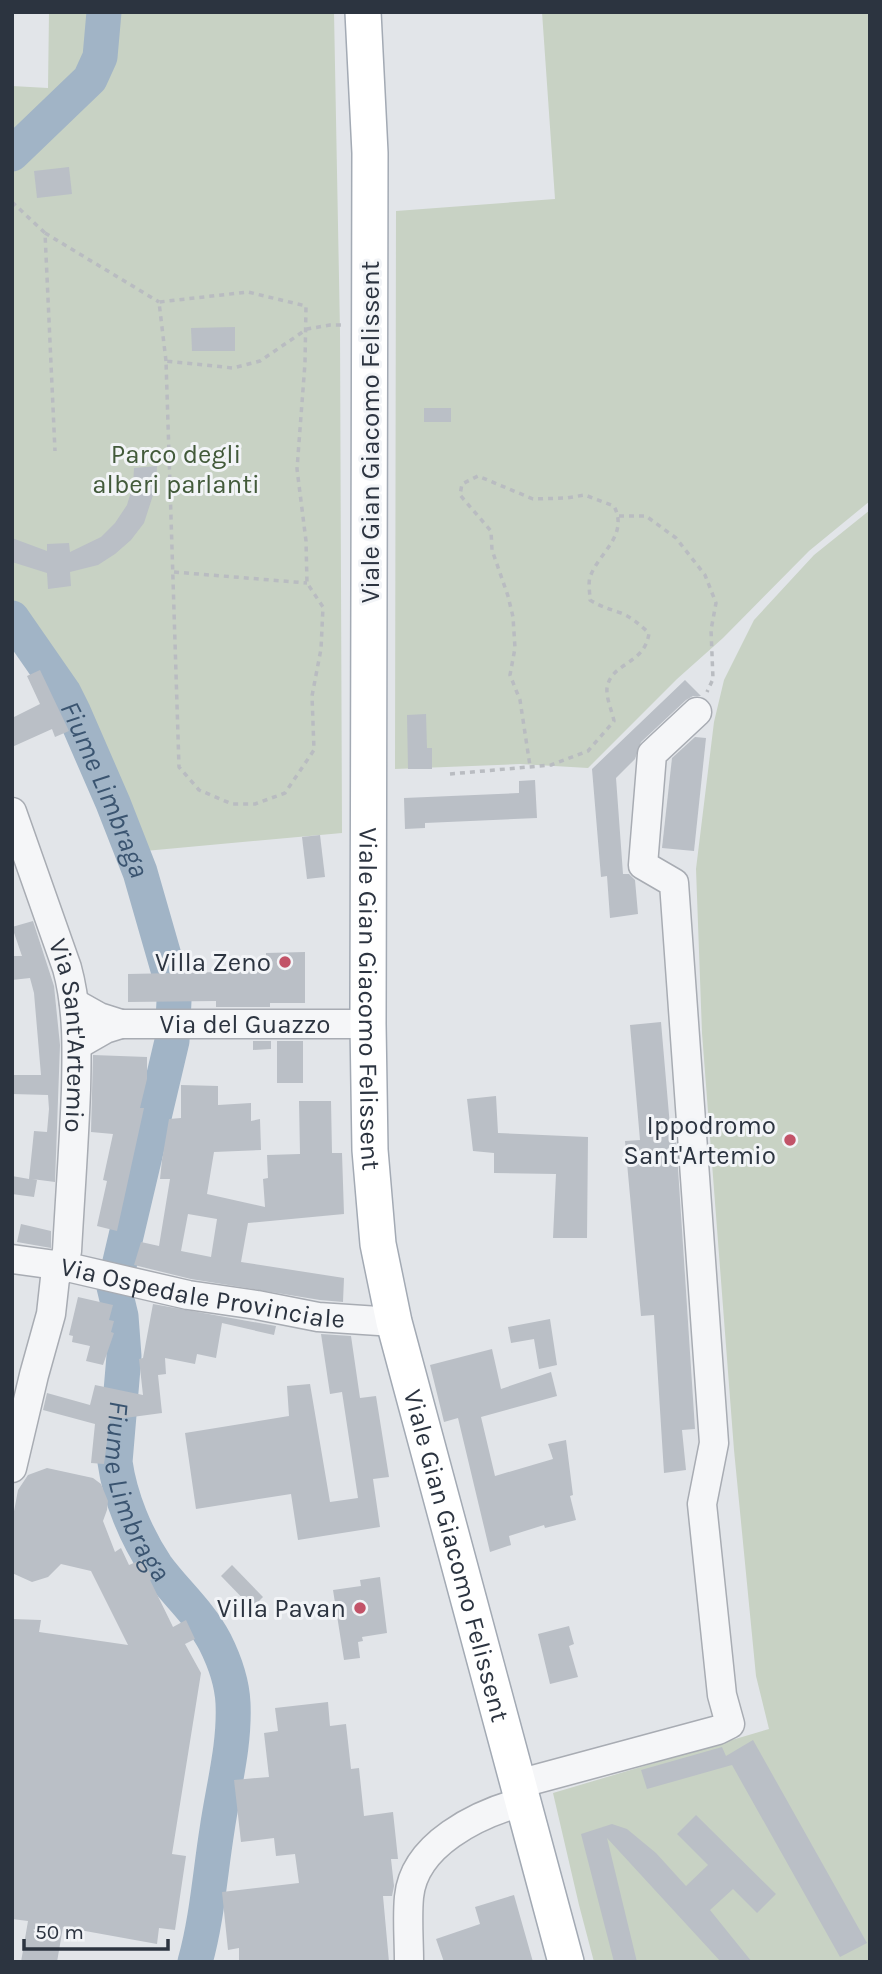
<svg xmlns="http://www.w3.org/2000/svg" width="882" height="1974" font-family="Karla,sans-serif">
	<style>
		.green { fill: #c8d2c4 }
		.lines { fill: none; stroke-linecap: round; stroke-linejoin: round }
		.river { stroke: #a1b4c6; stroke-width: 35 }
		.building { fill: #babfc6; fill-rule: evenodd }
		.minor-casing { stroke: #a8acb3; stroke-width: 31 }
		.major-casing { stroke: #a3aab4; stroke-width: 38 }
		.path { stroke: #b9bcc1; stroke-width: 3.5; stroke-dasharray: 5 5; stroke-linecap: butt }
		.minor { stroke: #f5f6f8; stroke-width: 28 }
		.major { stroke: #fff; stroke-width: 35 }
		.poi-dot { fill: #c25368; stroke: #f2f4f7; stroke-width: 2.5 }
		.labels { text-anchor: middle; stroke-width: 6; stroke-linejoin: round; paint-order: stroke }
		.street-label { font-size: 26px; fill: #2c3440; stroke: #f2f4f7 }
		.park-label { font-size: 26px; fill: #425a3a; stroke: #f2f4f7 }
		.poi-label { font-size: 26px; fill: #2c3440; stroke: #f2f4f7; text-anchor: end }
		.water-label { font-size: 28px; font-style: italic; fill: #3a5470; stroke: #f2f4f7 }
	</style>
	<rect width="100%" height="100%" fill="#e2e5e9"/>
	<g class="green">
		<polygon points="49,12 334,12 340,331 342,833 145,851 125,800 71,694 12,607 12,86 48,88"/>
		<polygon points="542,12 870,12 870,501 809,551 723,638 677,679 588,768 520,764 395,769 396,211 555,199"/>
		<polygon points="870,510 870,1962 594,1962 579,1905 553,1793 769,1729 756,1676 734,1450 702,1033 696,869 714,722 724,680 754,620 814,555"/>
	</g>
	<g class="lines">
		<g class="river">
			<polyline points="12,154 90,79 100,57 104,12"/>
			<path id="s1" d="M 12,618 L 64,693 L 73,711 L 113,803 L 140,872 L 169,973"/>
			<path id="s2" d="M 174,1001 L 172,1041 L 114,1287 L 121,1316 L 124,1356 L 115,1462 C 120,1498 136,1536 156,1566 C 175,1592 200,1613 215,1642 C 224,1660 232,1682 233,1703 C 235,1746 223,1788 217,1830 C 210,1874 207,1919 195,1962"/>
		</g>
	</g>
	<g class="building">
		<polygon points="69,167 72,194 37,198 34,171"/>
		<polygon points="235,327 235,351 192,351 191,328"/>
		<rect x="424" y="408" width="27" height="14"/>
		<polygon points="157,466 156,486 144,523 131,540 115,554 98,565 70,572 71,586 48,589 47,573 12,562 12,538 47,551 47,544 69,543 70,552 101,537 115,523 127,505 133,485 134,468"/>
		<polygon points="40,670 69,731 55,737 52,729 12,747 12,718 40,704 27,676"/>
		<polygon points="685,680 701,696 693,696 686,700 641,742 635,759 616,778 623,874 629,874 635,880 638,914 610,918 607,876 601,877 592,769"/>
		<polygon points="426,714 427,748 432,748 432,769 408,769 407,715"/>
		<polygon points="695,737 706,738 694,851 662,848 672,758"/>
		<polygon points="535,780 537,818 425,823 425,828 405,829 404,798 519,793 519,781"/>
		<polygon points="320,835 325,877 307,879 302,837"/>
		<polygon points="33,921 54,986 60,1045 55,1182 32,1179 37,1180 34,1197 12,1194 12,1176 29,1179 34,1131 47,1132 49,1109 48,1095 12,1094 12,1075 41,1075 34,993 30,978 12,980 12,956 22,956 12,927"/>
		<polygon points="305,952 305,1003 270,1003 270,1007 216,1007 216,1001 128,1002 128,974 266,971 266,953"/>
		<polygon points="661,1022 671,1138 676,1138 695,1429 682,1430 686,1470 664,1473 654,1315 641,1316 625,1141 640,1140 630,1025"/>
		<polygon points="253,1041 271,1041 271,1049 253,1050"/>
		<rect x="277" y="1041" width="26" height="42"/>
		<polygon points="93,1055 147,1057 147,1079 140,1108 144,1108 117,1231 97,1226 107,1181 103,1180 113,1134 91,1132"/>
		<path d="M 181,1085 L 218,1086 L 218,1105 L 251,1103 L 251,1121 L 260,1119 L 261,1150 L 214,1152 L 207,1194 L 265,1207 L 263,1179 L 268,1178 L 267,1155 L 300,1154 L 299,1101 L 331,1101 L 332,1153 L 342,1153 L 344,1214 L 248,1223 L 241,1262 L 344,1278 L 343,1302 L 320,1300 L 191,1279 L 134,1265 L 141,1242 L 159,1246 L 170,1179 L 160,1179 L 162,1160 L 169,1119 L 181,1118 ZM 188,1214 L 217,1219 L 211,1257 L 181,1251 Z"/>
		<polygon points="496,1096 498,1133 588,1137 587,1238 553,1238 556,1174 494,1173 494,1153 473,1151 467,1099"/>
		<polygon points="21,1224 51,1231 51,1248 17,1242"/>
		<polygon points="78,1297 113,1305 109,1320 114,1321 111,1332 114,1333 103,1365 86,1361 90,1346 72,1342 73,1336 69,1335"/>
		<polygon points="153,1304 276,1326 274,1335 222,1323 216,1358 197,1354 195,1364 165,1358 166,1374 158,1375 162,1413 110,1420 104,1464 91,1463 95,1424 43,1410 47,1393 90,1405 95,1385 143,1395 139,1359 143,1358"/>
		<polygon points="550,1319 557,1365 539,1369 534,1339 511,1343 508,1327"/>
		<polygon points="321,1334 351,1336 360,1398 376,1396 389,1477 373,1479 380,1527 298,1540 291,1494 196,1509 185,1433 289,1416 287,1386 310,1384 330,1502 358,1498 342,1392 330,1394"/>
		<polygon points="492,1349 501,1389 551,1372 557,1396 481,1417 495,1476 553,1459 548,1444 566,1440 573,1495 570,1496 576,1520 545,1528 544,1525 509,1536 511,1545 490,1552 458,1418 444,1422 430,1365"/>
		<polygon points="47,1468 93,1478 101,1484 108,1501 107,1510 103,1521 115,1552 121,1548 129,1565 143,1559 153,1579 150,1580 173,1627 186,1620 195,1639 185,1644 201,1673 172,1854 186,1856 175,1930 159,1928 157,1944 63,1927 57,1962 21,1962 28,1921 12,1919 12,1619 41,1620 39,1632 128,1645 91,1571 61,1564 48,1577 32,1582 12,1573 12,1522 18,1490 28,1475"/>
		<polygon points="232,1565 263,1597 252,1608 221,1576"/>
		<polygon points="380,1577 387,1633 362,1637 363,1641 358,1642 360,1658 344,1660 333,1590 361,1586 360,1580"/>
		<polygon points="569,1626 574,1644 569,1646 578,1677 550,1684 538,1634"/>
		<polygon points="328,1702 330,1726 346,1724 351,1769 359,1768 364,1816 393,1812 398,1859 391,1859 394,1886 392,1896 383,1896 389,1962 239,1962 239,1948 228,1950 222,1892 299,1883 295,1854 276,1856 274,1838 241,1842 234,1780 269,1777 264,1733 278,1731 275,1708"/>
		<polygon points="753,1740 867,1943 840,1957 732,1765 647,1789 641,1770 722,1747 726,1756"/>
		<polygon points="696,1815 776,1894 757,1913 733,1889 710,1910 752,1962 721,1962 607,1838 637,1962 614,1962 581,1834 612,1824 627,1829 656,1853 686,1886 708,1865 677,1834"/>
		<polygon points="514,1895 533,1962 444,1962 436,1939 480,1924 475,1907"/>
	</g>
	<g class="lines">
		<g class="minor-casing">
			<g id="minor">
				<path id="s3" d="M 12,812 L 67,968 C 78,1008 77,1050 76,1090 C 74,1144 70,1197 67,1251 L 63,1266 L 55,1278 L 51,1314 L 34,1375 L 12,1468"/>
				<polyline points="74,1003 99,1017 121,1024 105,1029 77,1045"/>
				<path id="s4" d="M 121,1024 L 368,1024"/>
				<path id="s5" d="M 12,1259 L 63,1266 L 188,1295 L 257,1305 L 318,1317 L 394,1322"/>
				<polyline points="518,1784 718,1730 730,1724 722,1695 702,1504 714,1443 674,883 643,865 652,754 697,712"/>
				<path d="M 409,1962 C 409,1940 407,1918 409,1897 C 414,1844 478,1814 522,1802"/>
			</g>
		</g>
		<g class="major-casing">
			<g id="major">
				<path id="s6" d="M 363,12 L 370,153 L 368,1024 L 370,1150 L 378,1244 L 394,1322 L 566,1962"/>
			</g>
		</g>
		<g class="path">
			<polyline points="12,202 45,233 55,451"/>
			<polyline points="45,233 159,302"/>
			<polyline points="166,361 159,302 248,292 306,306 305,363 297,469 306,541 307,583 323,607 321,649 312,696 314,750 285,793 255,804 232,804 199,790 179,767 166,361 233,368 260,361 307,329 330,325 345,325"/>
			<polyline points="619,516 646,516 676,538 705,575 716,603 711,630 713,679 707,692"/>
			<polyline points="174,572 307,583"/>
			<path d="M 450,774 L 551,765 L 588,751 L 614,721 C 612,711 606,698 607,688 C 611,662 645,665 649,633 C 640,625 633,618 621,613 C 610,609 601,607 590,600 C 590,593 588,584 590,577 C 599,552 629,536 614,506 L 585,495 L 566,498 L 533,499 L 478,476 L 462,484 L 460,495 L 491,531 L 492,550 L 508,596 L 513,617 L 515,648 L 510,675 L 520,700 L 530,766"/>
		</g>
		<use href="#minor" class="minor"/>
		<use href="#major" class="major"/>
	</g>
	<g class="poi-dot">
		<circle cx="285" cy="962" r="7"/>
		<circle cx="790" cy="1140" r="7"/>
		<circle cx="360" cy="1608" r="7"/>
	</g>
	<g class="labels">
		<g class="street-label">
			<text transform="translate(370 432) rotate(-90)" y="9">Viale Gian Giacomo Felissent</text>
			<text dy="9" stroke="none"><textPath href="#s6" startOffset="987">Viale Gian Giacomo Felissent</textPath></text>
			<text dy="9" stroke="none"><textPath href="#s4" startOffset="124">Via del Guazzo</textPath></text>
			<text dy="9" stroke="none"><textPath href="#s3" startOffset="233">Via Sant'Artemio</textPath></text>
			<text dy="9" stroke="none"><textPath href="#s5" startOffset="194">Via Ospedale Provinciale</textPath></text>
			<text dy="9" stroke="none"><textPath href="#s6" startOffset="1554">Viale Gian Giacomo Felissent</textPath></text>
		</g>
		<g class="park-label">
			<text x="176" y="463">Parco degli<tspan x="176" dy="30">alberi parlanti</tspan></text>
		</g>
		<g class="poi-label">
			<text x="271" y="971">Villa Zeno</text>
			<text x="776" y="1134">Ippodromo<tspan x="776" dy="30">Sant'Artemio</tspan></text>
			<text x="346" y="1617">Villa Pavan</text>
		</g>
		<g class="water-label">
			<text dy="10" stroke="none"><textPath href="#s1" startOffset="196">Fiume Limbraga</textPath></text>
			<text dy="10" stroke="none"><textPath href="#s2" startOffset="502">Fiume Limbraga</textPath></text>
		</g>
	</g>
	<rect width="882" height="1974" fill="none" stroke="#2c3440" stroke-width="28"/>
	<path d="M24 1939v10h144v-10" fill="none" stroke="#2c3440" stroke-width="3.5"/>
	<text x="35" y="1939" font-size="21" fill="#2c3440" stroke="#f2f4f7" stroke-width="5" paint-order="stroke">50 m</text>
</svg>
